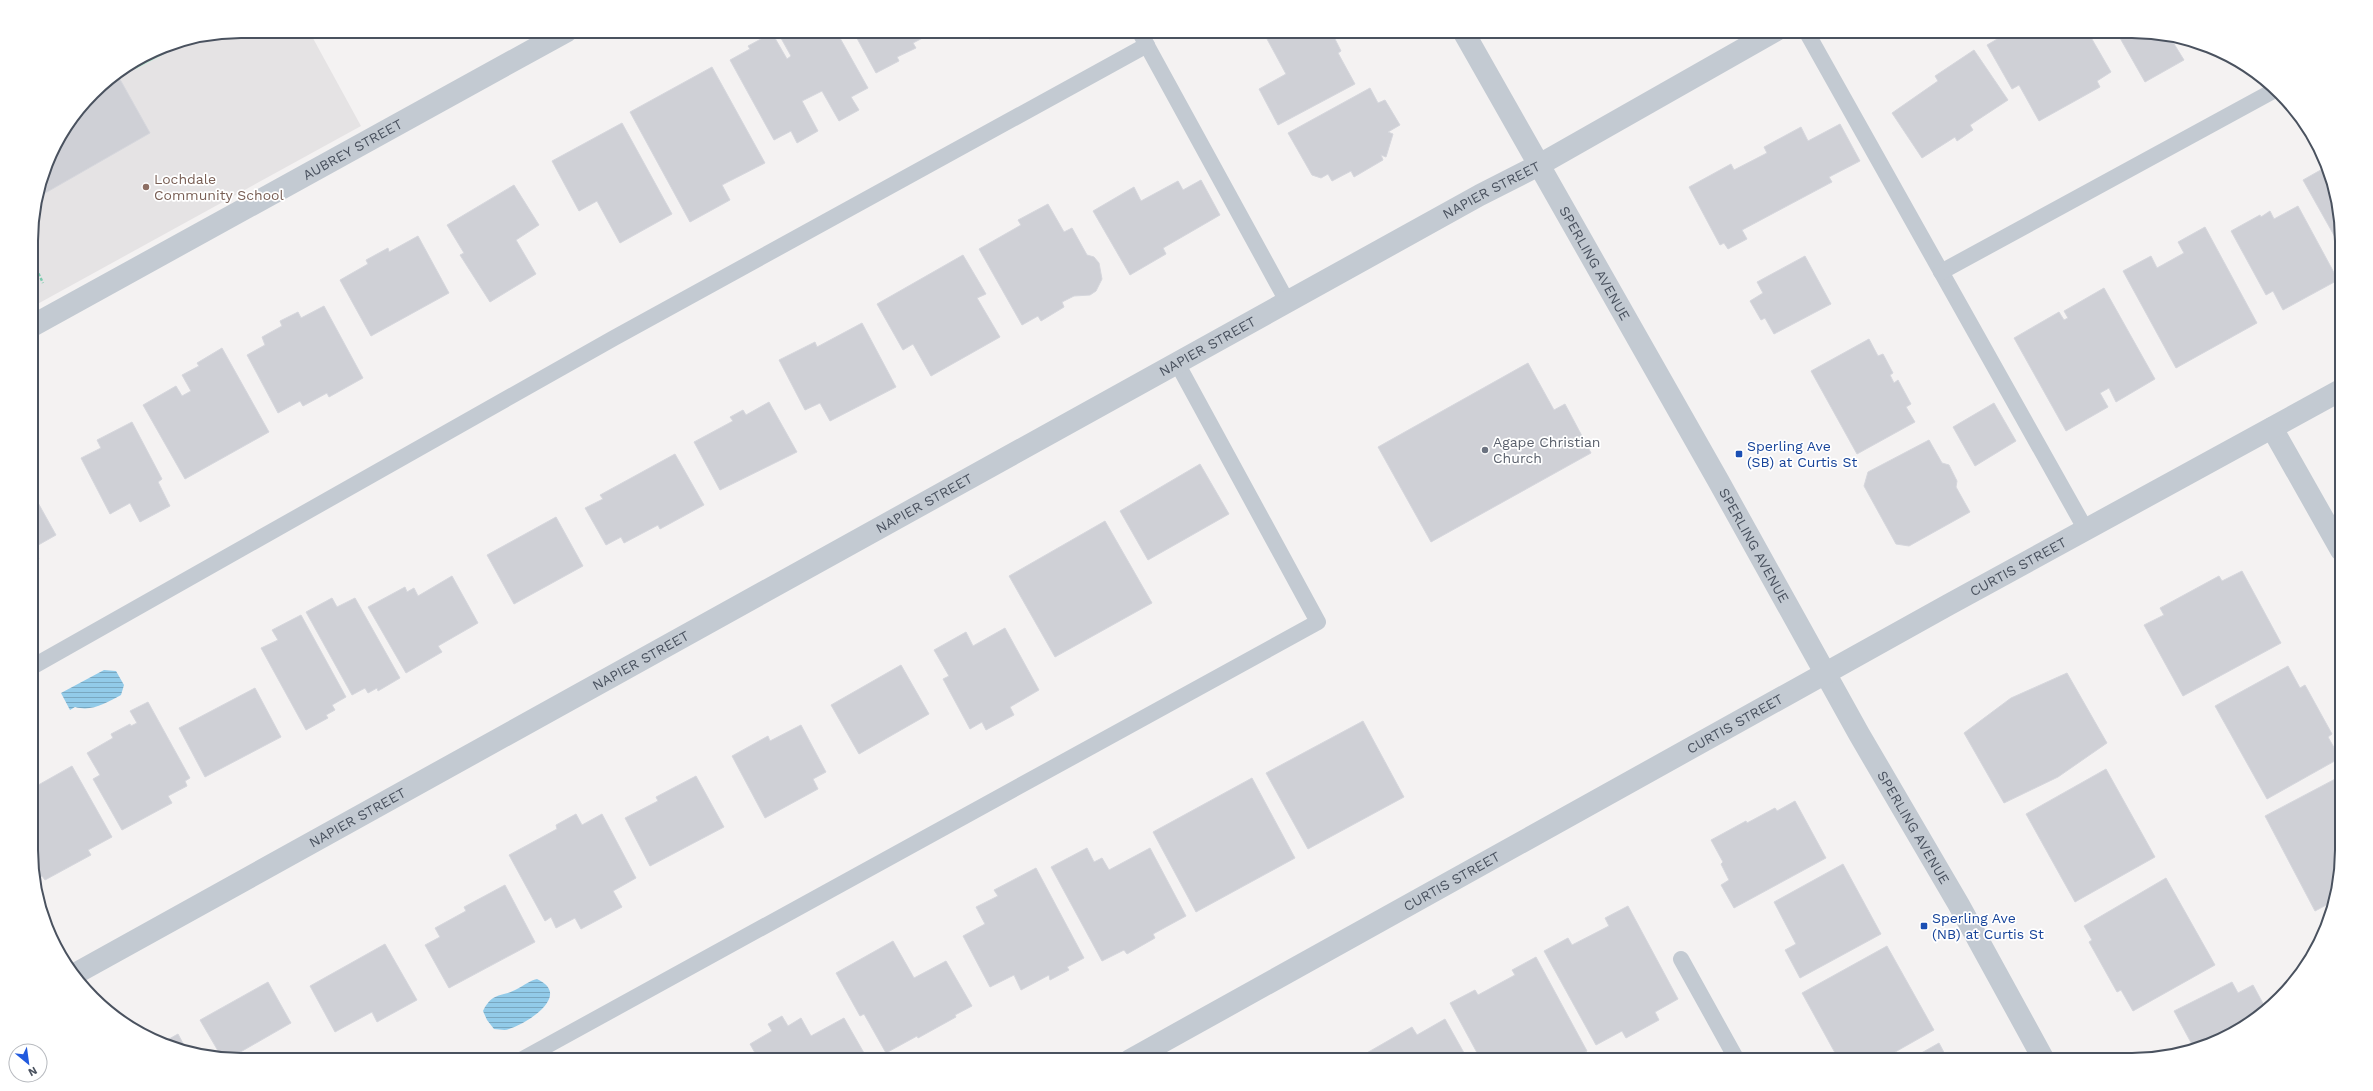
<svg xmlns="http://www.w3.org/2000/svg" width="2373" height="1091" font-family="'Work Sans',sans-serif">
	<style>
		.education { fill: #e5e3e4 }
		.park { fill: #c3eeda }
		.water { fill: url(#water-rules) }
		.building { fill: #cfd0d6; stroke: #d6d7dd }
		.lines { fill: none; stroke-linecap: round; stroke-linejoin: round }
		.path { stroke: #7ccbaf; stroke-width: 2.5; stroke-dasharray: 3 2; stroke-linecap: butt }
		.service { stroke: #c3cad2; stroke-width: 16 }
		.minor { stroke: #c3cad2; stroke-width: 22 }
		.tertiary { stroke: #c3cad2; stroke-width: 22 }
		.education-dot { fill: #8d6e63; stroke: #fff; stroke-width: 1.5 }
		.worship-dot { fill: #6b7280; stroke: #fff; stroke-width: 1.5 }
		.transit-dot { fill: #1a4fb4; stroke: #fff; stroke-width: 1.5 }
		.labels { text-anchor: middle; stroke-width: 3.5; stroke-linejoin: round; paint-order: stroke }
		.street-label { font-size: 14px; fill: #4a525f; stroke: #fff }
		.education-label { font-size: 14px; fill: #785e54; stroke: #fff; text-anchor: start }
		.worship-label { font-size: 14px; fill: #5b616d; stroke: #fff; text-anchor: start }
		.transit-label { font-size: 14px; fill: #164399; stroke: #fff; text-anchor: start }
		.rim { fill: none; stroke: #4a525f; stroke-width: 2 }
	</style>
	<defs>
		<pattern id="water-rules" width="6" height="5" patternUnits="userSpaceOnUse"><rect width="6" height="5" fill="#92cbe9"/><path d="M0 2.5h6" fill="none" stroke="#79a7c0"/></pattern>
	</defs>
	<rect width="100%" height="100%" fill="#f4f2f2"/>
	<polygon class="education" points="241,31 309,31 361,126 32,307 31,227 53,148 102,83 161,47"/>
	<polygon class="park" points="187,42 136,69 133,64 161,47"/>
	<g class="water">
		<path d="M 104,670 L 116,671 L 124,685 L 121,695 C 106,703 92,712 75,707 L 70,710 L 61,693 Z"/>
		<path d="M 537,979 C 572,995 528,1023 509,1029 C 505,1031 499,1029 494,1029 L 487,1020 L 483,1011 C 493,991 501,998 517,989 C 525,985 529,981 537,979 Z"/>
	</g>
	<g class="building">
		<polygon points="777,31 836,31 868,88 851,97 859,110 839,121 822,91 802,101 818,131 797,143 791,131 774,140 730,60 750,49 748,46 772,33 787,59 791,56"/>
		<polygon points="853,31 936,31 913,43 916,48 897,57 899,61 876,73"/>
		<polygon points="952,31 962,31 954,35"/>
		<polygon points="985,31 1004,31 989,39"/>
		<polygon points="1283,31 1331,31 1341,51 1338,53 1355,84 1278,125 1259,89 1286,74 1267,39"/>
		<polygon points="2011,31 2093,31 2089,34 2111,72 2097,81 2100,87 2039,121 2019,85 2012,89 1987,45"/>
		<polygon points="2116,31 2132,31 2171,39 2184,60 2145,82"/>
		<polygon points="1974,50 2008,100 1970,125 1973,130 1957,141 1955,137 1922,158 1892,113 1938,81 1935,76"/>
		<polygon points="712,67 765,163 722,185 730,200 690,222 630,112"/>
		<polygon points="117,74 150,133 40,196 53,148 102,83"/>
		<polygon points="1370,88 1378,103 1385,100 1400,125 1388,132 1393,134 1386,157 1381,155 1383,160 1354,177 1351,171 1332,181 1328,174 1321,178 1312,175 1288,133"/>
		<polygon points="622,123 672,214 620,243 597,201 579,211 552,161"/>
		<polygon points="1840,124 1860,161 1829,177 1832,182 1742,230 1747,239 1728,249 1724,243 1720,245 1689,187 1731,164 1734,170 1767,153 1764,147 1801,127 1808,141"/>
		<polygon points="2326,167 2340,214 2340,246 2303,180"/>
		<polygon points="1201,180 1220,215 1163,248 1166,254 1130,275 1093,211 1134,187 1141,201 1178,181 1183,190"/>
		<polygon points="514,185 539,225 516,240 536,274 490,302 460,255 464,253 447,225"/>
		<polygon points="1048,204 1064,232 1072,228 1087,255 1094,257 1099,263 1102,279 1096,291 1090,295 1074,296 1062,302 1064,307 1041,321 1038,316 1022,325 979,249 1021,225 1018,220"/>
		<polygon points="2298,206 2338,280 2283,310 2273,291 2266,295 2231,231 2260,215 2261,217 2270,211 2274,219"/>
		<polygon points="2205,227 2257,323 2176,368 2123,271 2151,256 2157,268 2184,253 2178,242"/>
		<polygon points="418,236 449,293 371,336 340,280 368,264 366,260 388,248 389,252"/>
		<polygon points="963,255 986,294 977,298 1000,337 931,376 913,344 903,350 877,304"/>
		<polygon points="1805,256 1831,304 1774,334 1765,318 1761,320 1750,301 1763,293 1757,282"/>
		<polygon points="2104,288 2155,379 2116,402 2109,388 2100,393 2108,407 2066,431 2014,338 2059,312 2064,320 2068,318 2064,311"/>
		<polygon points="324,306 363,378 329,397 327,393 303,406 300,401 278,413 247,355 265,345 262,337 282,326 280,321 298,312 301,318"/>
		<polygon points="862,323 896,387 830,421 820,403 805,410 779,360 815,342 817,347"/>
		<polygon points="1869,339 1878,356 1883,354 1893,373 1890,375 1894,383 1898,380 1911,404 1906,407 1915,422 1857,454 1811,371"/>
		<polygon points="222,348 269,432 185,479 143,405 176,386 182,396 191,391 182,375 199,366 197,363"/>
		<polygon points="1528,363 1554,410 1565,404 1591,453 1431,542 1378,447"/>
		<polygon points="769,402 797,452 720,490 694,442 733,421 730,417 743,410 746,415"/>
		<polygon points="1994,403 2016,441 1975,466 1953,427"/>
		<polygon points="132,422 162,479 158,482 170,506 140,522 130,503 110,514 81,458 101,448 97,440"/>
		<polygon points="1929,440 1942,463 1949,465 1957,481 1956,487 1970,512 1909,546 1896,544 1864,486 1868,472"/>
		<polygon points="675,454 704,505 660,529 658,525 624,543 621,537 606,545 585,508 603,499 600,495"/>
		<polygon points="1200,464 1229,514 1148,560 1120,511"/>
		<polygon points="32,492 56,535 33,548 39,559 32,563"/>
		<polygon points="556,517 583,566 514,604 487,555"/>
		<polygon points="1105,521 1152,603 1055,657 1009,576"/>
		<polygon points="2242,571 2281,643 2183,696 2144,625 2164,615 2160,608 2219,576 2222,581"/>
		<polygon points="452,576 478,623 438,646 442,652 406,673 368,607 405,587 407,592 414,588 418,596"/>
		<polygon points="332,598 337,607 355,598 400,678 378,691 377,688 368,693 365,688 352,695 306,612"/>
		<polygon points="301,615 346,697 332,705 335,710 326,715 328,718 306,730 261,648 278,640 272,630"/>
		<polygon points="1005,628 1039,690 1010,707 1014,715 986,730 982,722 970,729 943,679 949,676 934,650 966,632 973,646"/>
		<polygon points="901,665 929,714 859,754 831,705"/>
		<polygon points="2288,666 2300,688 2305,685 2332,734 2328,737 2340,758 2267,799 2215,706"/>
		<polygon points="2067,673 2107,743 2058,777 2004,803 1964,733 2011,698"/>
		<polygon points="255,688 281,737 205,777 179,728"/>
		<polygon points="148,702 190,778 185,781 187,786 168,796 172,803 122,830 93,779 100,775 87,753 113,738 111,734 130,724 131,726 137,723 130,711"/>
		<polygon points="1363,721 1404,797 1308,849 1266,773"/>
		<polygon points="801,725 826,772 813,779 818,789 765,818 732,756 768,736 770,741"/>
		<polygon points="72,766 112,837 88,850 91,855 45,880 42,876 34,881 33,788"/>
		<polygon points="2106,769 2155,857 2075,902 2026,814"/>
		<polygon points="696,776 724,827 650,866 625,818 658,801 656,797"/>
		<polygon points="2339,777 2342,783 2342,850 2332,902 2315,911 2265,816"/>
		<polygon points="1252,778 1295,858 1196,912 1153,832"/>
		<polygon points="1795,801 1826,858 1734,908 1721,885 1729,880 1721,864 1723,862 1711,840 1746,821 1747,823 1775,808 1777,811"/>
		<polygon points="576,814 582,825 602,814 636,878 613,891 622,907 581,929 575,918 556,928 551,917 545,921 509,855 557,829 556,825"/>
		<polygon points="1087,848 1094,862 1102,858 1109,870 1150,848 1186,916 1153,934 1155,938 1127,954 1124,950 1102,961 1051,867"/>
		<polygon points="1843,864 1881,934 1800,978 1785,950 1796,944 1774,902"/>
		<polygon points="1036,868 1084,958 1067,967 1069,970 1050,980 1049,975 1021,990 1014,975 990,987 963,936 985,924 976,907 998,896 994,890"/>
		<polygon points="2166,878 2215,965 2133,1011 2121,990 2117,992 2089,942 2092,940 2084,926"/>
		<polygon points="505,885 535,942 449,988 425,945 440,937 435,928 466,911 464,907"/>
		<polygon points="1628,906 1678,999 1655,1012 1659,1020 1626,1038 1622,1031 1596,1045 1544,951 1568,938 1572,945 1609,926 1605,918"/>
		<polygon points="893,941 914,978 946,961 972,1006 955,1015 956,1017 918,1038 917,1036 886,1053 864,1014 860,1016 836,973"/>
		<polygon points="385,944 417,1000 377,1022 372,1012 335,1032 310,986"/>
		<polygon points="1887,946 1934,1030 1881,1060 1839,1060 1802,993"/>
		<polygon points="1536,957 1587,1051 1570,1060 1481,1060 1450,1003 1475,990 1478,995 1515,975 1512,970"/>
		<polygon points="268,982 291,1023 230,1058 221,1056 200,1020"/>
		<polygon points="2232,982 2238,993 2253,985 2266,1009 2249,1024 2195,1050 2174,1011"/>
		<polygon points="782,1016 788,1026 801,1018 811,1036 844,1018 868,1060 759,1060 750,1044 772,1031 768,1024"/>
		<polygon points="1445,1019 1468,1060 1359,1060 1358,1058 1412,1027 1417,1035"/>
		<polygon points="178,1034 186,1049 160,1044"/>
		<polygon points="1939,1043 1948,1060 1909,1060"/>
	</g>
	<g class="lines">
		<polyline class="path" points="32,260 43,283"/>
		<g class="service">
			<polyline points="1139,31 1288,303"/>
			<polyline points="1806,31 2086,530"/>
			<polyline points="1941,272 2275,90"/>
			<polyline points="32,667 614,338 1147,45"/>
			<polyline points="1681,959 1737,1060"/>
			<polyline points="521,1060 1318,622 1177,363"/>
		</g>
		<g class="minor">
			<path id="s1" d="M 32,326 L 567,31"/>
			<polyline points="2272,428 2341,550"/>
			<path id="s2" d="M 73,975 L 1480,195 L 1539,165 L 1775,31"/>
		</g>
		<g class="tertiary">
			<path id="s3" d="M 1463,31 L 1719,482 L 1859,734 L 1959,905 L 2044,1060"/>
			<path id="s4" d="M 1130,1060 L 1948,605 L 2341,390"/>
		</g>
	</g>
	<circle class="education-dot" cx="146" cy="187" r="4"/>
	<circle class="worship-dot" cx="1485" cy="450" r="4"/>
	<g class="transit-dot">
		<rect x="1735" y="450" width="8" height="8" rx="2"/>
		<rect x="1920" y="922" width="8" height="8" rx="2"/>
	</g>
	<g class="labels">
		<g class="street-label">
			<text dy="5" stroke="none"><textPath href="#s1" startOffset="366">AUBREY STREET</textPath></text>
			<text dy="5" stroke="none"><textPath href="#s2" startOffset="1621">NAPIER STREET</textPath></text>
			<text dy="5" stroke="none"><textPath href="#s3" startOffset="267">SPERLING AVENUE</textPath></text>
			<text dy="5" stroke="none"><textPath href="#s2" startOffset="1297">NAPIER STREET</textPath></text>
			<text dy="5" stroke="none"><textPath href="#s2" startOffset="973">NAPIER STREET</textPath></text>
			<text dy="5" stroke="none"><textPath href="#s3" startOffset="591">SPERLING AVENUE</textPath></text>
			<text dy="5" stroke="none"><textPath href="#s4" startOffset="1016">CURTIS STREET</textPath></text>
			<text dy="5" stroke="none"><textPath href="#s2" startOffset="649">NAPIER STREET</textPath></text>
			<text dy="5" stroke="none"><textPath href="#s4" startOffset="692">CURTIS STREET</textPath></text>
			<text dy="5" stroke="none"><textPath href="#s2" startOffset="325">NAPIER STREET</textPath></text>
			<text dy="5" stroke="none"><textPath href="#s3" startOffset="915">SPERLING AVENUE</textPath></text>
			<text dy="5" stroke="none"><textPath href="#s4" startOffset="368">CURTIS STREET</textPath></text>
		</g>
		<g class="education-label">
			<text x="154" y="184">Lochdale<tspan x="154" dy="16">Community School</tspan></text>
		</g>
		<g class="worship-label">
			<text x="1493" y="447">Agape Christian<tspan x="1493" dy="16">Church</tspan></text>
		</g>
		<g class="transit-label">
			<text x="1747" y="451">Sperling Ave<tspan x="1747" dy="16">(SB) at Curtis St</tspan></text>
			<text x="1932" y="923">Sperling Ave<tspan x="1932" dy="16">(NB) at Curtis St</tspan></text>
		</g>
	</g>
	<path d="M0 0H2373V1091H0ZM241 38H2132A203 203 0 0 1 2335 241V850A203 203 0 0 1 2132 1053H241A203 203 0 0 1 38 850V241A203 203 0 0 1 241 38Z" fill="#fff" fill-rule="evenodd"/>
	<path class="rim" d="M241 38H2132A203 203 0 0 1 2335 241V850A203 203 0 0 1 2132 1053H241A203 203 0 0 1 38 850V241A203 203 0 0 1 241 38Z"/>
	<g transform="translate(28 1063) rotate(151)"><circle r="19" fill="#ffffff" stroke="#b7babf"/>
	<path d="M0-3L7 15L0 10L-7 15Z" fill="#225ade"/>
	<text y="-6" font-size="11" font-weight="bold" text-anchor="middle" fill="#4a525f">N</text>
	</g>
</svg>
